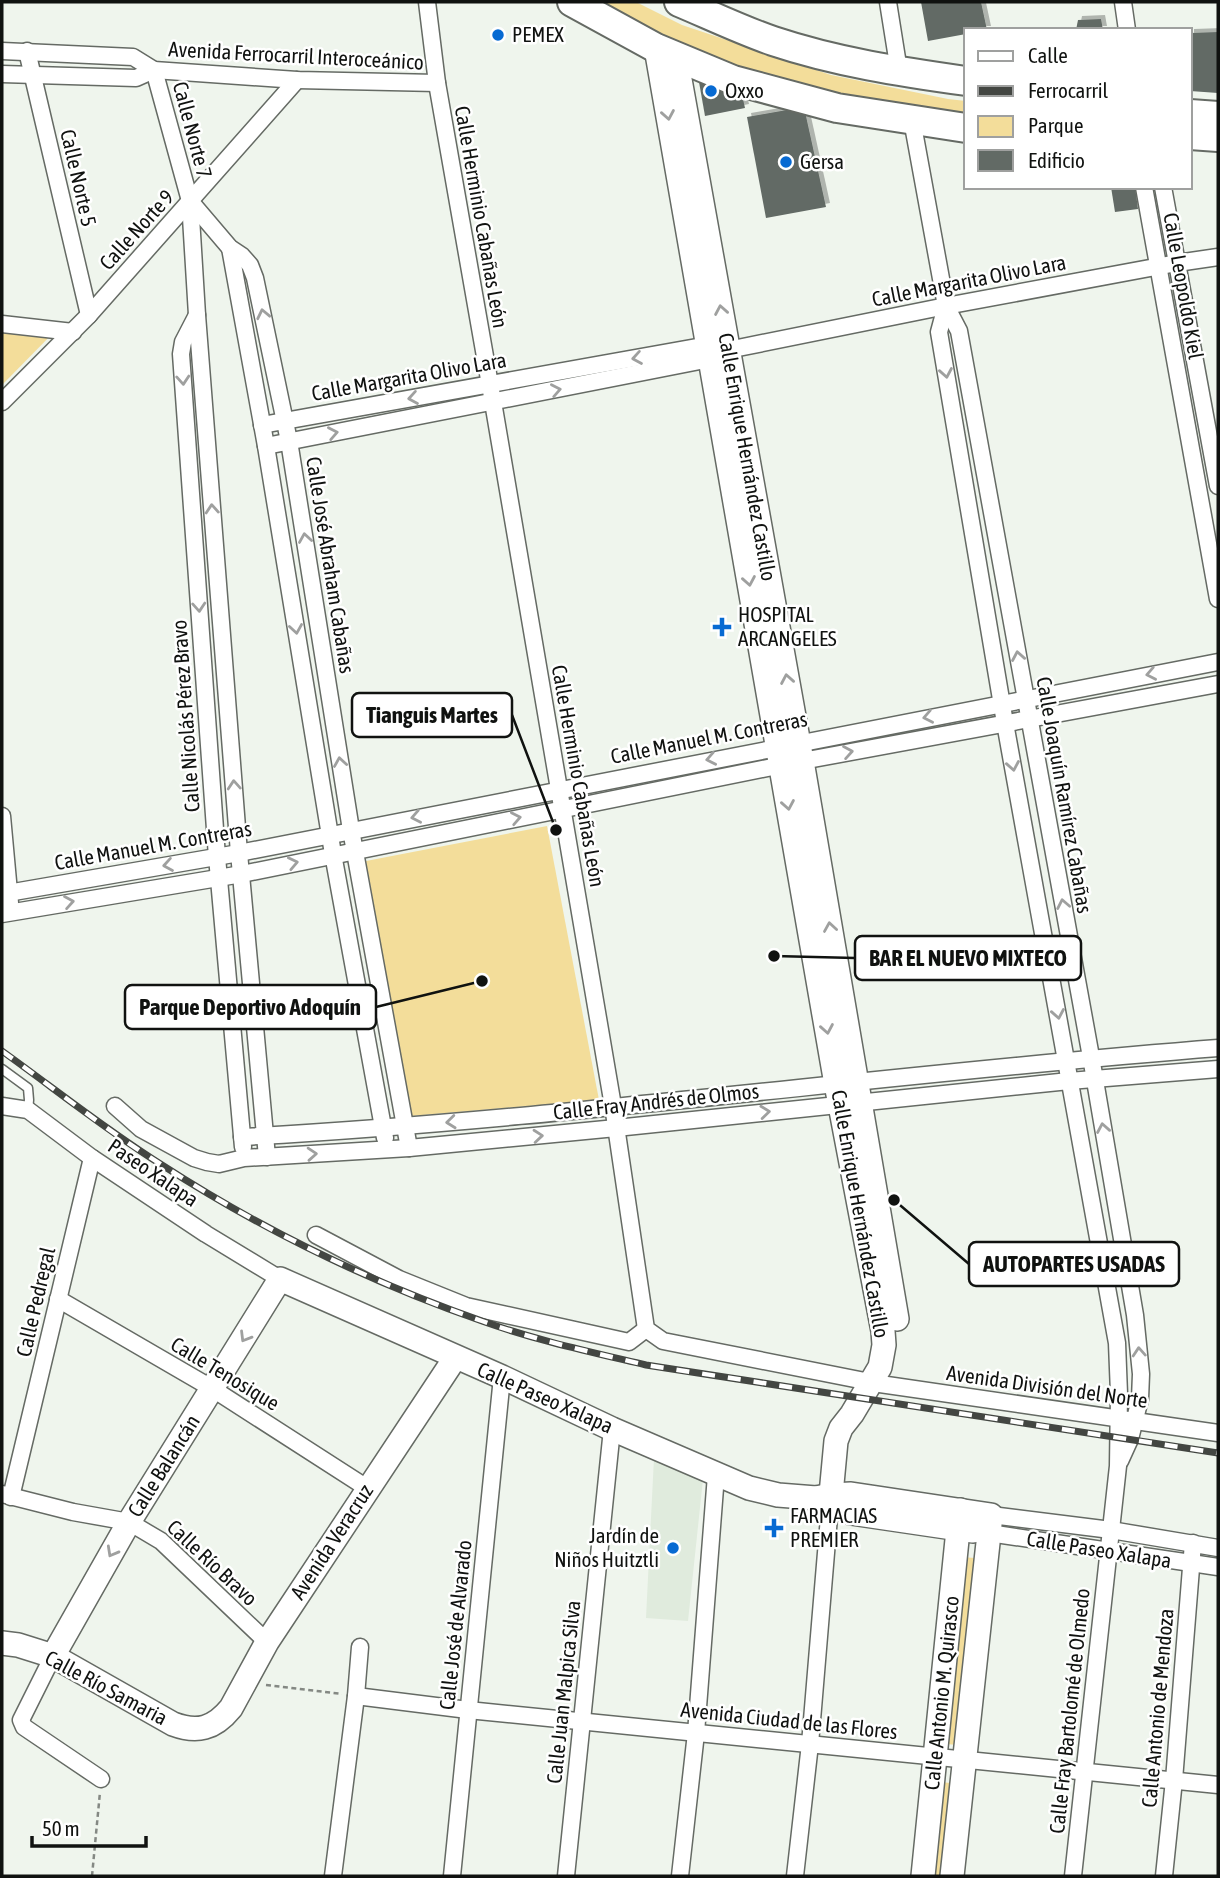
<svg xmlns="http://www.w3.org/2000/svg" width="1220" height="1878" font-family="'Asap Condensed',sans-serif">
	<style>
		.built { fill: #e0ebdd }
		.green { fill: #f3dd9a }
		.building { fill: #626a65; filter: url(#shadow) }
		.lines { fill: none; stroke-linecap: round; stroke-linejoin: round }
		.lane-casing { stroke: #656a64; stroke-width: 11 }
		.street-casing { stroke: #656a64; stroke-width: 19 }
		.secondary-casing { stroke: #656a64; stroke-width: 26 }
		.highway-casing { stroke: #656a64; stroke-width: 32 }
		.path { stroke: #848883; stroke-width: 2.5; stroke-dasharray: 5 3.5; stroke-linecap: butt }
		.lane { stroke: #fff; stroke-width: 8 }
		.street { stroke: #fff; stroke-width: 16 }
		.secondary { stroke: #fff; stroke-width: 23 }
		.highway { stroke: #fff; stroke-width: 28 }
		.rail-casing { stroke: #434642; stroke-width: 7 }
		.rail { stroke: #fff; stroke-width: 4.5; stroke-dasharray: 13; stroke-linecap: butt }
		.oneway { stroke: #9fa09f }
		.poi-dot { fill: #076ad2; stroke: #fff; stroke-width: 2.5 }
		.labels { text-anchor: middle; stroke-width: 5; stroke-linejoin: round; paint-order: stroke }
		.poi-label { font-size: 21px; fill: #101210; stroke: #fff; text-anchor: start }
		.street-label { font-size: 21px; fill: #101210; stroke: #fff }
		.leader { fill: none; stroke: #101210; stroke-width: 2.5 }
		.callout-dot { fill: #101210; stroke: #fff; stroke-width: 2.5 }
		.callout { fill: #fff; stroke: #101210; stroke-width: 2.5 }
		.callout-label { font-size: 23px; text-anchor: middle; font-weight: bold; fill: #101210 }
	</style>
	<defs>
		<filter id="shadow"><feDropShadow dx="4" dy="-4" stdDeviation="0" flood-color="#0004"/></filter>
	</defs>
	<rect width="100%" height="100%" fill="#eff5ed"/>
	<polygon class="built" points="654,1458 703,1479 688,1621 646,1618"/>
	<g class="green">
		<polygon points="582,2 636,2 682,25 831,75 948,99 966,101 966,114 822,90 665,44"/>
		<polygon points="60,326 2,385 2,327"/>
		<polygon points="547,826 599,1100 411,1116 366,861"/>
		<polygon points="961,1557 975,1558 959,1745 945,1744"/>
		<polygon points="939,1782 951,1783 941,1876 929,1876"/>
	</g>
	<g class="building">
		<polygon points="921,2 981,2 987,30 966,30 966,34 928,41"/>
		<polygon points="1101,19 1103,30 1076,30 1078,20"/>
		<polygon points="1218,32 1218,93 1190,91 1190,33"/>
		<polygon points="699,82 743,99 745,108 705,116"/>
		<polygon points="804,107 826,207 766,218 747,117"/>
		<polygon points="1111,187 1135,187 1138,209 1115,212"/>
	</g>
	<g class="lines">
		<g class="lane-casing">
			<polyline id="lane" points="2,1069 28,1088 29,1100 28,1110"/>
		</g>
		<g class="street-casing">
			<g id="street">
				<polyline points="427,2 437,83 493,402 613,1106 646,1329 663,1341 880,1384 1218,1433"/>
				<polyline points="888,2 899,71"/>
				<polyline points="1123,2 1127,30"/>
				<polyline points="2,51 133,57 154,70 297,80 437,83"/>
				<polyline points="27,51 89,315"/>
				<polyline points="154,70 190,201 197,315 239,853 267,1157"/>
				<polyline points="2,74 136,78 154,70"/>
				<polyline points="912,120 946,306 959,331 1091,1057 1135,1315 1141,1374 1140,1399 1130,1439 1120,1461"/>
				<polyline points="1144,187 1218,599"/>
				<polyline points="1163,187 1218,486"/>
				<polyline points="190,201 230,248 242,256 250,265 255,278 289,441 351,830 409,1148"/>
				<polyline points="230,248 266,446 333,854 385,1138"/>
				<polyline points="946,306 939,332 1005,723 1117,1343 1119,1394 1118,1466 1073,1876"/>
				<polyline points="197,315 183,342 181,354 217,857 243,1147"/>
				<polyline points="2,324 73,332"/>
				<polyline points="2,402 89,315 297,80"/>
				<polyline points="262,425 708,345 715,347"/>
				<polyline points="266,446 710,359 728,350 946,306 1177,263 1218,257"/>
				<polyline points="2,816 10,903"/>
				<polyline points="2,894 239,853 1218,662"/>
				<polyline points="2,914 242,874 802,761 1218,684"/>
				<polyline points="2,1106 28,1110 92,1158 206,1234 280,1279"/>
				<polyline points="115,1106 141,1129 194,1158 207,1162 219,1164 244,1158 409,1148 616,1128 1069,1081 1218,1069"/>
				<path d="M 242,1137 C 568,1119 892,1073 1218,1048"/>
				<polyline points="316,1235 399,1279 466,1306 629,1342 646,1329"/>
				<polyline points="58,1299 213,1389 367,1488"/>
				<polyline points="2,1494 73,1512 129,1522 161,1541 267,1642"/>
				<polyline points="11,1497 92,1158"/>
				<polyline points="991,1515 1111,1530 1218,1548"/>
				<polyline points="989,1533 1218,1567"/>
				<polyline points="53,1656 21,1720 24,1727 101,1779"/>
				<polyline points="356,1696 468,1710 1218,1785"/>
				<polyline points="333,1876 356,1696 360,1647"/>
				<polyline points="452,1876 502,1377"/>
				<polyline points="566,1876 612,1429"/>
				<polyline points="680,1876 696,1733 716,1475"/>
				<polyline points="795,1876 810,1744 830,1505"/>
				<polyline points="1164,1876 1174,1780 1193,1543"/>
			</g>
		</g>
		<g class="secondary-casing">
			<g id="secondary">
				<polyline points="656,48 836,1084 883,1331 884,1345 880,1367 852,1414 841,1428 836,1441 830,1505"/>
				<polyline points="676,57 802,761 897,1319"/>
				<polyline points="816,1498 851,1513 973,1531"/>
				<path d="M 2,1643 L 18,1645 L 53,1656 L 173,1724 C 197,1733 214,1729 231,1708 L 267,1642 L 455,1358"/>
				<polyline points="53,1656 129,1522 280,1279 502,1377 612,1429 749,1488 778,1495 816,1498 831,1495 851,1494 991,1515 952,1876"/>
				<polyline points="923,1876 960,1510"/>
			</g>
		</g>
		<g class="highway-casing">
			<g id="highway">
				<polyline points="572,2 656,48 733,80 837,108 966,128"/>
				<path d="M 679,2 C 710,15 741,30 773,41 C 836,62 901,72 966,81"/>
				<polyline points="1190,114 1218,116"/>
				<polyline points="1190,135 1218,137"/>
			</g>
		</g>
		<g class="path">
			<polyline points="266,1685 342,1694"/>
			<polyline points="92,1876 100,1792"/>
		</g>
		<use href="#lane" class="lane"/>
		<use href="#street" class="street"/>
		<use href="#secondary" class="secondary"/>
		<use href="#highway" class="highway"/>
		<g class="rail-casing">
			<path id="rail" d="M 2,1051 C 55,1089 106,1130 162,1165 C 261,1229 370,1282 482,1321 C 535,1340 591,1352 646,1365 L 1218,1453"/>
		</g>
		<use href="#rail" class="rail"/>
	</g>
	<defs><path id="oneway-chevron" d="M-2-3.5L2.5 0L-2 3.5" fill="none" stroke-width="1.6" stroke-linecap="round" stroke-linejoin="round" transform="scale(1.75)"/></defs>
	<g class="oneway">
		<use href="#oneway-chevron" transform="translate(668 115) rotate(80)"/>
		<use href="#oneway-chevron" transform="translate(721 310) rotate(-100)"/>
		<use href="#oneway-chevron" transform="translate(263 314) rotate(-102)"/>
		<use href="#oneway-chevron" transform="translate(637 358) rotate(170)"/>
		<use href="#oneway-chevron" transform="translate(946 373) rotate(80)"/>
		<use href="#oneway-chevron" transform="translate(183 380) rotate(86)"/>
		<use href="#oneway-chevron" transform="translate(556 390) rotate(-11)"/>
		<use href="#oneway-chevron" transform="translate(413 398) rotate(170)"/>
		<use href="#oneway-chevron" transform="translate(333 433) rotate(-11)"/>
		<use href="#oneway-chevron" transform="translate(212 509) rotate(-94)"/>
		<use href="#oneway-chevron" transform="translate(305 538) rotate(-99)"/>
		<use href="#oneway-chevron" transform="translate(749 581) rotate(80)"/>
		<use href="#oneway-chevron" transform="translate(199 607) rotate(86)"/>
		<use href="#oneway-chevron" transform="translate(296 629) rotate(81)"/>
		<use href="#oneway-chevron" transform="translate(1018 656) rotate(-100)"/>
		<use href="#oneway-chevron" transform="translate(1151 674) rotate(169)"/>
		<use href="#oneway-chevron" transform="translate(787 679) rotate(-100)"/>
		<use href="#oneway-chevron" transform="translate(928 717) rotate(169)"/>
		<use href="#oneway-chevron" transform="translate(848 752) rotate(-10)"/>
		<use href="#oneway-chevron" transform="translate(711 759) rotate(169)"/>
		<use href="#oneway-chevron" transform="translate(340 762) rotate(-99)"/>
		<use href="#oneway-chevron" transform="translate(1013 766) rotate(80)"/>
		<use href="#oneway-chevron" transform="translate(234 785) rotate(-94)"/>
		<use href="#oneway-chevron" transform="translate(788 805) rotate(80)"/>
		<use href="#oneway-chevron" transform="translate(416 817) rotate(169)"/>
		<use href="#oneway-chevron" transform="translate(516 818) rotate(-11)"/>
		<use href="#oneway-chevron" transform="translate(293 863) rotate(-12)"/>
		<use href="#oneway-chevron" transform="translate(168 865) rotate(170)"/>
		<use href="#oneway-chevron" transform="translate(69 902) rotate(-10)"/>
		<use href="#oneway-chevron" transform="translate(1063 904) rotate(-101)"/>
		<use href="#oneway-chevron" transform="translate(830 927) rotate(-99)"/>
		<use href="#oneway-chevron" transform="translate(1058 1014) rotate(80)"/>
		<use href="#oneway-chevron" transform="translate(827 1029) rotate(80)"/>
		<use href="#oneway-chevron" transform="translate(765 1112) rotate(-6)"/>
		<use href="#oneway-chevron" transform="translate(451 1122) rotate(174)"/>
		<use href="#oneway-chevron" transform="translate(1103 1128) rotate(-100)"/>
		<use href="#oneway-chevron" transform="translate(538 1136) rotate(-5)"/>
		<use href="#oneway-chevron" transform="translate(312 1154) rotate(-4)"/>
		<use href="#oneway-chevron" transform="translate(245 1337) rotate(121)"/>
		<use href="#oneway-chevron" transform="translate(1139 1352) rotate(-94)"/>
		<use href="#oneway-chevron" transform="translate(112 1552) rotate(119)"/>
	</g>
	<g class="poi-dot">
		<circle cx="498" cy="35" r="7"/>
		<circle cx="711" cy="91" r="7"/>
		<circle cx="786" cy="162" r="7"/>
		<path d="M718.5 616.5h7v7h7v7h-7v7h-7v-7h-7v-7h7z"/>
		<path d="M770.5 1517.5h7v7h7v7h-7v7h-7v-7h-7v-7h7z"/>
		<circle cx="673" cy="1548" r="7"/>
	</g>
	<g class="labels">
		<g class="poi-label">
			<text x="512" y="42">PEMEX</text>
			<text x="725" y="98">Oxxo</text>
			<text x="800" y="169">Gersa</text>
			<text x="738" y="622">HOSPITAL<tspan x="738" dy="24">ARCANGELES</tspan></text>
			<text x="790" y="1523">FARMACIAS<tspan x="790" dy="24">PREMIER</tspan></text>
			<text x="659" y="1543" text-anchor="end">Jardín de<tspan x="659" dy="24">Niños Huitztli</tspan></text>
		</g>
		<g class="street-label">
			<text transform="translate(296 56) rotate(3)" y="7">Avenida Ferrocarril Interoceánico</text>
			<text transform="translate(192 130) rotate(75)" y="7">Calle Norte 7</text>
			<text transform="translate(78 178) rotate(77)" y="7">Calle Norte 5</text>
			<text transform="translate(481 217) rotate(80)" y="7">Calle Herminio Cabañas León</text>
			<text transform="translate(137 230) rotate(-48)" y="7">Calle Norte 9</text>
			<text transform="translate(969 281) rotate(-11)" y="7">Calle Margarita Olivo Lara</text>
			<text transform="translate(1183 286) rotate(80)" y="7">Calle Leopoldo Kiel</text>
			<text transform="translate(409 377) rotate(-10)" y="7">Calle Margarita Olivo Lara</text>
			<text transform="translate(747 457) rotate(80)" y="7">Calle Enrique Hernández Castillo</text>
			<text transform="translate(330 565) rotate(81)" y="7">Calle José Abraham Cabañas</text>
			<text transform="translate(186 716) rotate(-94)" y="7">Calle Nicolás Pérez Bravo</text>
			<text transform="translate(709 738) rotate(-11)" y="7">Calle Manuel M. Contreras</text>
			<text transform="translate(578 776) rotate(80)" y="7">Calle Herminio Cabañas León</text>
			<text transform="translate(1064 795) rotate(80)" y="7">Calle Joaquín Ramírez Cabañas</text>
			<text transform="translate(153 846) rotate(-10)" y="7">Calle Manuel M. Contreras</text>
			<text transform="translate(656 1102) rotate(-6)" y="7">Calle Fray Andrés de Olmos</text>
			<text transform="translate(153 1173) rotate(34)" y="7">Paseo Xalapa</text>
			<text transform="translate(860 1214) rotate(80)" y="7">Calle Enrique Hernández Castillo</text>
			<text transform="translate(36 1302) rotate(-77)" y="7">Calle Pedregal</text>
			<text transform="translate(225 1374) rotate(31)" y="7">Calle Tenosique</text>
			<text transform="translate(1047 1387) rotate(8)" y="7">Avenida División del Norte</text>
			<text transform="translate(545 1398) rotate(24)" y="7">Calle Paseo Xalapa</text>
			<text transform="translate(164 1466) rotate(-58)" y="7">Calle Balancán</text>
			<text transform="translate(332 1542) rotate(-57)" y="7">Avenida Veracruz</text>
			<text transform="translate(1099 1550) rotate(9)" y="7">Calle Paseo Xalapa</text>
			<text transform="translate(212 1563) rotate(43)" y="7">Calle Río Bravo</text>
			<text transform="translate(456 1625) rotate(-84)" y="7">Calle José de Alvarado</text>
			<text transform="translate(106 1688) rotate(28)" y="7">Calle Río Samaria</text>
			<text transform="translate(564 1692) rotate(-84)" y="7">Calle Juan Malpica Silva</text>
			<text transform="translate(942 1693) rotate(-84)" y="7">Calle Antonio M. Quirasco</text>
			<text transform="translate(1158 1708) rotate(-85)" y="7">Calle Antonio de Mendoza</text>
			<text transform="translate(1070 1711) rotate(-84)" y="7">Calle Fray Bartolomé de Olmedo</text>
			<text transform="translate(789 1721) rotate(6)" y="7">Avenida Ciudad de las Flores</text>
		</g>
	</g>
	<path class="leader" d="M556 830L512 715M774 956L855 958M482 981L376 1007M894 1200L969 1264"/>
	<g class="callout-dot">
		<circle cx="556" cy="830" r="7"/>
		<circle cx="774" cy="956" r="7"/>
		<circle cx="482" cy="981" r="7"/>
		<circle cx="894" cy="1200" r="7"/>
	</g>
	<g class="callout">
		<rect x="352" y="693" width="160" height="44" rx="7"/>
		<rect x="855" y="936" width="226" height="44" rx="7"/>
		<rect x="125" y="985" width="251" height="44" rx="7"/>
		<rect x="969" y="1242" width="210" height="44" rx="7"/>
	</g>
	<g class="callout-label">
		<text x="432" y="723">Tianguis Martes</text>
		<text x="968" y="966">BAR EL NUEVO MIXTECO</text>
		<text x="250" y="1015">Parque Deportivo Adoquín</text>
		<text x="1074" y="1272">AUTOPARTES USADAS</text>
	</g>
	<rect width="1220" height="1878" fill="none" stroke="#101210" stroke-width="7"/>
	<rect x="964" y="28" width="228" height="161" fill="#ffffff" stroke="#9fa09f" stroke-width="2"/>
	<rect x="978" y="51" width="35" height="10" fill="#ffffff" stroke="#9fa09f" stroke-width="2"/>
	<text x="1028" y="63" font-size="21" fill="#101210">Calle</text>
	<rect x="978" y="86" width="35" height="10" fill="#434642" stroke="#9fa09f" stroke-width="2"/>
	<text x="1028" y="98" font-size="21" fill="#101210">Ferrocarril</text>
	<rect x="978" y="116" width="35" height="21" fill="#f3dd9a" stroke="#9fa09f" stroke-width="2"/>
	<text x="1028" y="133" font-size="21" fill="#101210">Parque</text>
	<rect x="978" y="150" width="35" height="21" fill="#626a65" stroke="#9fa09f" stroke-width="2"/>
	<text x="1028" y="168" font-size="21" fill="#101210">Edificio</text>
	<path d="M32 1836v10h114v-10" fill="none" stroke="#101210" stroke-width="3.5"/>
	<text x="42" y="1836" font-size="21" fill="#101210" stroke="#ffffff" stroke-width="5" paint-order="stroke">50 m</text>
</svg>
